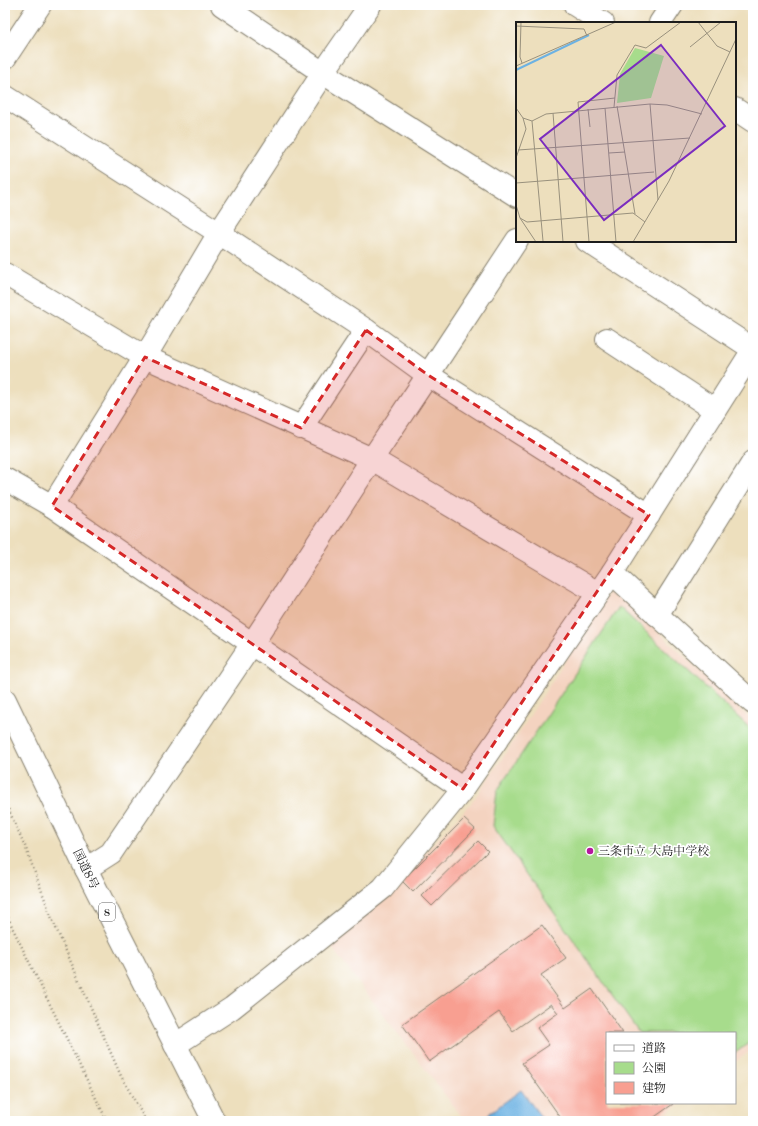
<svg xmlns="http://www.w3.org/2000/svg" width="758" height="1126" font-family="'Old Standard TT','Noto Serif JP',serif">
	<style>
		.built { fill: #f4d3c0 }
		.green { fill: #a7dc8c; stroke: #627c54 }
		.water { fill: #6db2e3; stroke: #446780 }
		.building { fill: #f89f91 }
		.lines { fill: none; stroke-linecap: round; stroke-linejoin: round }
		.street-casing { stroke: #847e6c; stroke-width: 24 }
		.highway-casing { stroke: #847e6c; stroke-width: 24 }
		.path { stroke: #847e6c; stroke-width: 2.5; stroke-dasharray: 1 3; stroke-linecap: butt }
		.street { stroke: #fff; stroke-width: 22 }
		.highway { stroke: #fff; stroke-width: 22 }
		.marked { fill: #d62828; fill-opacity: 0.2; stroke: #d62828; stroke-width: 3; stroke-dasharray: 8 5; stroke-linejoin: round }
		.poi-dot { fill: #b5179e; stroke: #fff; stroke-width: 1.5 }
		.labels { text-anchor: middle; stroke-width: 3.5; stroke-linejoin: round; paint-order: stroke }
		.shield { fill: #fff; stroke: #606060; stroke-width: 1 }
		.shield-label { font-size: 11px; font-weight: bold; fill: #1c1c1c }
		.poi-label { font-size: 12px; fill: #1c1c1c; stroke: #fff; text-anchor: start }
		.street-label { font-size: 12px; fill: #1c1c1c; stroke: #fff }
		.inset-river { fill: none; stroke: #6db2e3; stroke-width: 2 }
		.inset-road { fill: none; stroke: #99917d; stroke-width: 1 }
		.view { fill: #7b2cbf; fill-opacity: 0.15; stroke: #7b2cbf; stroke-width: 2 }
		.inset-edge { fill: none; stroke: #1c1c1c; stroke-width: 2 }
	</style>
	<rect width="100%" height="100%" fill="#fff"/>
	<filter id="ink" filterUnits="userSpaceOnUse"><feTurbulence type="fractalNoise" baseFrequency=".025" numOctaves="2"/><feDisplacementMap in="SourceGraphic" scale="8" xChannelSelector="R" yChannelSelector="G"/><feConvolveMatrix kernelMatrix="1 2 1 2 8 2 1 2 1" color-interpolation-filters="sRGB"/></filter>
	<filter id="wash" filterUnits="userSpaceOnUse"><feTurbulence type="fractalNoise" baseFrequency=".012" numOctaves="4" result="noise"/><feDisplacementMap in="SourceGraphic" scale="16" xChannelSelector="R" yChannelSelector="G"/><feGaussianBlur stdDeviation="0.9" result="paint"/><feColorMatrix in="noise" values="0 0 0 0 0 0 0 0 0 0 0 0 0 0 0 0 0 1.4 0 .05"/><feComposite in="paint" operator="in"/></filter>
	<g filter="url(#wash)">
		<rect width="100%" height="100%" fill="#eddfbd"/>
		<polygon class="built" points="608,593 619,594 753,722 753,1049 735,1062 735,1033 607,1033 607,1103 681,1103 657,1121 465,1121 329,944 382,899 472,802 508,750"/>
		<polygon class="green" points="619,607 753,731 753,1040 735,1053 735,1033 639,1033 493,826 497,791"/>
		<polygon class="water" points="521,1090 544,1121 484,1121 482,1119"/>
		<g id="blocks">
			<g class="building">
				<polygon points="464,819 475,829 413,892 402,881"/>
				<polygon points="478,841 488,851 432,906 422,896"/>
				<polygon points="542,925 566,958 541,975 565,1008 592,989 623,1033 607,1033 607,1103 672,1103 673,1104 649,1121 563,1121 522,1063 549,1045 537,1028 558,1013 551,1004 513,1031 499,1012 429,1062 402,1024"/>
			</g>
		</g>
	</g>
	<g filter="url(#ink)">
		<use href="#blocks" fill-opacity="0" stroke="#847e6c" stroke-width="1"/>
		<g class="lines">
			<g class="street-casing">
				<g id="street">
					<polyline points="222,5 323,73 517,196"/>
					<polyline points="575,5 603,23"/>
					<polyline points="660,23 672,5"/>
					<polyline points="5,58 40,5"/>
					<polyline points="5,96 219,233 366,330 428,375 649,515"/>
					<polyline points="735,109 753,121"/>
					<polyline points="587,241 753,349"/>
					<polyline points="5,274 145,357 372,459 598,593"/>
					<polyline points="607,339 715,410"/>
					<polyline points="301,428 366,330"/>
					<polyline points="5,479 52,506 463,789"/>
					<polyline points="52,506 145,357 219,233 323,73 370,5"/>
					<polyline points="612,573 753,703"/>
					<polyline points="657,615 753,462"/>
					<polyline points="86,869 111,853 252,644 372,459 428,375 517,240"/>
					<polyline points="175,1045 232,1008 383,888 463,789 612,573 753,350"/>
				</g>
			</g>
			<g class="highway-casing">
				<polyline id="highway" points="5,700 86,869 214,1121"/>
			</g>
			<g class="path">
				<polyline points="5,802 25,846 52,919 121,1076 146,1121"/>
				<polyline points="5,910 13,929 107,1121"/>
				<polyline points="5,931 13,929"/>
			</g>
			<use href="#street" class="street"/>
			<use href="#highway" class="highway"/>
		</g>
	</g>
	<path class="marked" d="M 366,330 L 428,375 L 649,515 L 463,789 L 52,506 L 145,357 L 301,428 Z"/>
	<circle class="poi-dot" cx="590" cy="851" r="4"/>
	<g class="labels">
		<rect class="shield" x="99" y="903" width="16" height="18" rx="3"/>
		<g class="shield-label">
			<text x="107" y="916">8</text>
		</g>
		<g class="poi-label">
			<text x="598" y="855">三条市立 大島中学校</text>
		</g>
		<g class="street-label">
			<text transform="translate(86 869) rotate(64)" y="4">国道8号</text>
		</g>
	</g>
	<g transform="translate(516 22)">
		<rect width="220" height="220" fill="#eddfbd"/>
		<path d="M 119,26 L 148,34 L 135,76 L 101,81 L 104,52 Z" fill="#a7dc8c"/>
		<path class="inset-river" d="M 0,48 L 73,13"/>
		<path class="inset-road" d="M 5,0 L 4,35 L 6,41M 182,0 L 201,24 L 214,30M 0,4 L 68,7 L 71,14M 174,25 L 205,0M 0,44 L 100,0M 134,82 L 142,178M 101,84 L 119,192M 98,85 L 101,53 L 119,23 L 130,26 L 165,0M 0,86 L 7,96 L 10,107 L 0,136M 89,86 L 100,220M 72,87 L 74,105M 37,91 L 47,220M 7,96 L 16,99 L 30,92 L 134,82 L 151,83 L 186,92M 16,99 L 27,219M 2,128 L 174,116M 93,131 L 109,130M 0,161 L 138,150M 0,183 L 4,196 L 20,220M 4,196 L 11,200 L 117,191 L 129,200M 73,220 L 62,80 L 99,76M 117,220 L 153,159 L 220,17"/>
		<path class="view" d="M 145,23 L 209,104 L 88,198 L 24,117 Z"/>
		<rect width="220" height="220" class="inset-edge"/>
	</g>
	<rect width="758" height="1126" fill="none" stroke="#fff" stroke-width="20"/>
	<rect x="606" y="1032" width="130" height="72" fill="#ffffff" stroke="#a4a4a4"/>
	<rect x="614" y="1045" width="20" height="6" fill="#ffffff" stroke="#a4a4a4"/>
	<text x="642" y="1052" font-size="12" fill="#1c1c1c">道路</text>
	<rect x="614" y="1062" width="20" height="12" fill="#a7dc8c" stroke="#a4a4a4"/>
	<text x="642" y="1072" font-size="12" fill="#1c1c1c">公園</text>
	<rect x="614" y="1082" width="20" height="12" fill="#f89f91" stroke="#a4a4a4"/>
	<text x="642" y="1092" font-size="12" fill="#1c1c1c">建物</text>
</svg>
